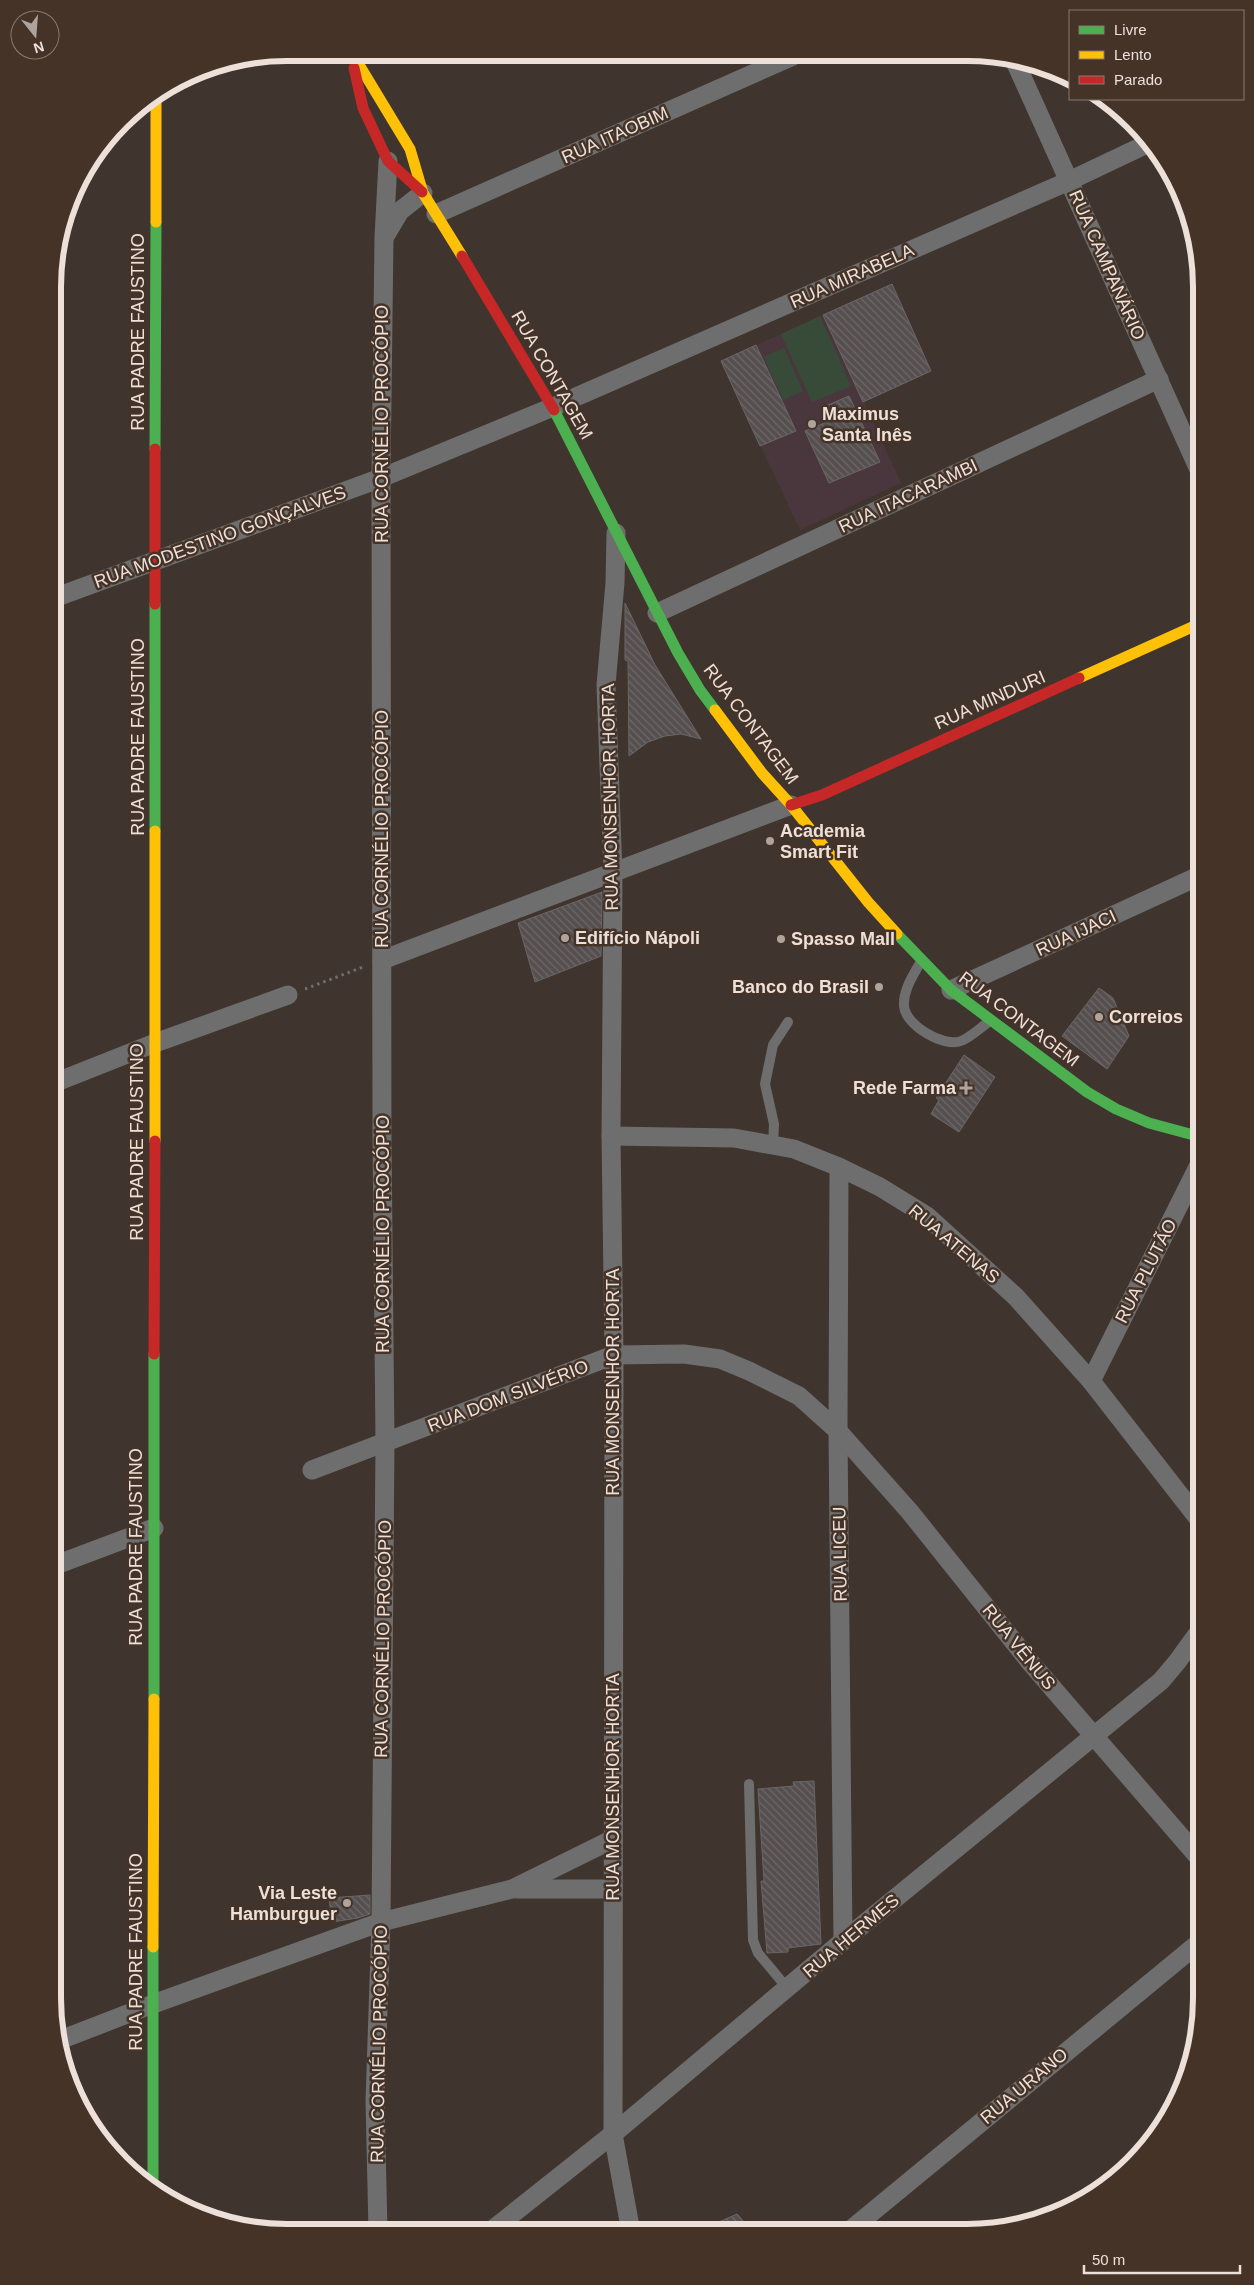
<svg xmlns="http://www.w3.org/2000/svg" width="1254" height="2285" font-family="Helvetica,sans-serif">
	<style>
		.education { fill: #4a373e }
		.pitch { fill: #384b39 }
		.building { fill: url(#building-back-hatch); stroke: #6b6667 }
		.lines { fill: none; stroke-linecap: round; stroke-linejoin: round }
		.path { stroke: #706e6c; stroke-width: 3; stroke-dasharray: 2.5 4; stroke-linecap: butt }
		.lane { stroke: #6d6e6d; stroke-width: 10 }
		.street { stroke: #6d6e6d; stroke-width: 19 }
		.fast { stroke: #4caf50; stroke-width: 11 }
		.slow { stroke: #ffc107; stroke-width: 11 }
		.jam { stroke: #c62828; stroke-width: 11 }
		.poi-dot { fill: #afa49d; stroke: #453328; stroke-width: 2 }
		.labels { text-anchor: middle; stroke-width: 5; stroke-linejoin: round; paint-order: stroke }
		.street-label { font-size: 18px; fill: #ece0d9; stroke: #453328 }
		.poi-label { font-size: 18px; font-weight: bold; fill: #ece0d9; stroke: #453328; text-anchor: start }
		.rim { fill: none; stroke: #ece0d9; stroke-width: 6 }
	</style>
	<defs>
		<pattern id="building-back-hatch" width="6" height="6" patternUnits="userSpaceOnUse" patternTransform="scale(1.25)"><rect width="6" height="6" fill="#554f4f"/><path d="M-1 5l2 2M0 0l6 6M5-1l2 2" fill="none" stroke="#6e6868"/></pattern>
	</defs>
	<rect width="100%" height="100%" fill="#3f342e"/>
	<polygon class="education" points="892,284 931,371 864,402 901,483 800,530 721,361"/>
	<g class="pitch">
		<polygon points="820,316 851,386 812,402 781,334"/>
		<polygon points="784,348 803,391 783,400 764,357"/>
	</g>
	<g class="building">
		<polygon points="892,284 931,371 863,402 823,315"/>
		<polygon points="756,345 796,431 760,446 721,361"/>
		<polygon points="849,396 880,462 829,483 805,431 827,422 821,408"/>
		<polygon points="625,603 655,665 701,739 681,734 665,736 648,742 629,756 628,661 625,660"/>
		<polygon points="602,892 601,956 535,982 518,923"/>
		<polygon points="1099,988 1113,998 1129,1036 1107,1069 1062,1036"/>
		<polygon points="964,1055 995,1077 959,1132 931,1114 939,1100 936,1098"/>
		<polygon points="814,1781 821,1944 788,1948 788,1952 767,1953 761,1881 764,1881 758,1789 794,1786 793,1782"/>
		<polygon points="370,1895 370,1914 358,1918 332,1922 329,1898"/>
		<polygon points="737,2214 753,2232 696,2232"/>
	</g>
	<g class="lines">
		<polyline class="path" points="305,989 363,967"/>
		<g class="lane">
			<path d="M 920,963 C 913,976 903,990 904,1006 C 905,1025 944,1048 961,1041 C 971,1037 981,1027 990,1021"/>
			<polyline points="773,1146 774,1124 765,1084 773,1045 788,1022"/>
			<polyline points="749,1784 753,1940 758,1953 788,1989"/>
		</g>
		<g class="street">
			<polyline points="1013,57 1201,474"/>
			<polyline points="436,214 793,56"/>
			<polyline points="385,236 400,211 423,193"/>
			<polyline points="616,533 615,583 606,685 613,873 611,1136 614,1355 613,2134 631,2232"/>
			<polyline points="54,598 381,478 553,407 1069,181 1149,143"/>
			<polyline points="657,613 1159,379"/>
			<polyline points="382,960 791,805"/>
			<polyline points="951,990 1201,875"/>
			<polyline points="54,1083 155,1043 288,995"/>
			<polyline points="611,1136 734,1138 794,1149 839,1167 880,1187 927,1216 1016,1297 1091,1381 1201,1522"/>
			<polyline points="839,1167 838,1431 843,1941"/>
			<polyline points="1091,1381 1201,1161"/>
			<polyline points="312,1470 614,1355 684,1354 720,1359 749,1371 799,1396 838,1431 910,1512 1030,1662 1201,1860"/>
			<polyline points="53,1566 154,1528"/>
			<polyline points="516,1889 613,1889"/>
			<polyline points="60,2040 153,2004 381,1922 512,1889 613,1839"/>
			<polyline points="378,2231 375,2101 381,1922 385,1443 382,1139 381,478 384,237 388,161"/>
			<polyline points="491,2231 613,2134 843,1941 1161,1681 1177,1662 1201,1629"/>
			<polyline points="848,2232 1201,1941"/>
		</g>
		<g class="fast">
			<polyline points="554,410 678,653 700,690 715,710"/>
			<polyline points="155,449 156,222"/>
			<polyline points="155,831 155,604"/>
			<polyline points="897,934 951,990 1087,1092 1116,1109 1149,1123 1201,1137"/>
			<polyline points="154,1699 154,1354"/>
			<polyline points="153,2189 153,1947"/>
		</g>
		<g class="slow">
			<polyline points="352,53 410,149 423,193 462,256"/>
			<polyline points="156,222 156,96"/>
			<polyline points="1079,678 1201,623"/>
			<polyline points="715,710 762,773 791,805 868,902 897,934"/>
			<polyline points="155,1141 155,831"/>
			<polyline points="153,1947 154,1699"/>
		</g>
		<g class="jam">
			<polyline points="354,68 363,108 388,161 422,192"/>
			<polyline points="462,256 554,410"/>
			<polyline points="155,604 155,449"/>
			<polyline points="791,805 822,795 1079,678"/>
			<polyline points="154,1354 155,1141"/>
		</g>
	</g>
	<g class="poi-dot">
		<circle cx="812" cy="424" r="5"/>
		<circle cx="770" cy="841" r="5"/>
		<circle cx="565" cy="938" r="5"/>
		<circle cx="781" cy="939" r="5"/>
		<circle cx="879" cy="987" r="5"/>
		<circle cx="1099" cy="1017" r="5"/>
		<path d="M963.5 1080.5h5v5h5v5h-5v5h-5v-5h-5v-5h5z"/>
		<circle cx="347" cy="1903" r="5"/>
	</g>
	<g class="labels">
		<g class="street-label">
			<text transform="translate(615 135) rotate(-24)" y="6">RUA ITAOBIM</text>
			<text transform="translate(1107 265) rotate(66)" y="6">RUA CAMPANÁRIO</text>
			<text transform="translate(852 276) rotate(-24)" y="6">RUA MIRABELA</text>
			<text transform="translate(138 332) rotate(-90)" y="6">RUA PADRE FAUSTINO</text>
			<text transform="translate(552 375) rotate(60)" y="6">RUA CONTAGEM</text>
			<text transform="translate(382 424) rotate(-90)" y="6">RUA CORNÉLIO PROCÓPIO</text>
			<text transform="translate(908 496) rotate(-25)" y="6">RUA ITACARAMBI</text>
			<text transform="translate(220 537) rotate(-20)" y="6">RUA MODESTINO GONÇALVES</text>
			<text transform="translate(990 700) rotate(-24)" y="6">RUA MINDURI</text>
			<text transform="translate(751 724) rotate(53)" y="6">RUA CONTAGEM</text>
			<text transform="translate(138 737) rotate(-90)" y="6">RUA PADRE FAUSTINO</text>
			<text transform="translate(610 797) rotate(-91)" y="6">RUA MONSENHOR HORTA</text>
			<text transform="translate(382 829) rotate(-90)" y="6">RUA CORNÉLIO PROCÓPIO</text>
			<text transform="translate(1076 933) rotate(-25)" y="6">RUA IJACI</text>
			<text transform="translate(1019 1019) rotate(37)" y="6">RUA CONTAGEM</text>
			<text transform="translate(137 1142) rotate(-90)" y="6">RUA PADRE FAUSTINO</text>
			<text transform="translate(383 1234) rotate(-90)" y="6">RUA CORNÉLIO PROCÓPIO</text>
			<text transform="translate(954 1244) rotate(40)" y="6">RUA ATENAS</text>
			<text transform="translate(1146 1271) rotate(-63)" y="6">RUA PLUTÃO</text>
			<text transform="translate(613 1382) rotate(-90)" y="6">RUA MONSENHOR HORTA</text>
			<text transform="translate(508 1396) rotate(-21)" y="6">RUA DOM SILVÉRIO</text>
			<text transform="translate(136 1547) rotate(-90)" y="6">RUA PADRE FAUSTINO</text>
			<text transform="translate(840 1554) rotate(-91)" y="6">RUA LICEU</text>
			<text transform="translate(383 1639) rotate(-89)" y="6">RUA CORNÉLIO PROCÓPIO</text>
			<text transform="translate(1019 1647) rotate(51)" y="6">RUA VÊNUS</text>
			<text transform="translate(613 1787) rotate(-90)" y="6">RUA MONSENHOR HORTA</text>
			<text transform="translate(851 1936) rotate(-40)" y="6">RUA HERMES</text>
			<text transform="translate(136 1952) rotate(-90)" y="6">RUA PADRE FAUSTINO</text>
			<text transform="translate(379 2044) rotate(-89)" y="6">RUA CORNÉLIO PROCÓPIO</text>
			<text transform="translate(1024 2086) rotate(-40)" y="6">RUA URANO</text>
		</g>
		<g class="poi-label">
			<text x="822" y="420">Maximus<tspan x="822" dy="21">Santa Inês</tspan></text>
			<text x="780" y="837">Academia<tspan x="780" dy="21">Smart Fit</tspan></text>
			<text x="575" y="944">Edifício Nápoli</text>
			<text x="791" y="945">Spasso Mall</text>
			<text x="869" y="993" text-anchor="end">Banco do Brasil</text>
			<text x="1109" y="1023">Correios</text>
			<text x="956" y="1094" text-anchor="end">Rede Farma</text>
			<text x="337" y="1899" text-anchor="end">Via Leste<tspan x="337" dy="21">Hamburguer</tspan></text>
		</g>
	</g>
	<path d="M0 0H1254V2285H0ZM287 61H967A226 226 0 0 1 1193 287V1998A226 226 0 0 1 967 2224H287A226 226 0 0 1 61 1998V287A226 226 0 0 1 287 61Z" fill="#453328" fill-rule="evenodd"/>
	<path class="rim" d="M287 61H967A226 226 0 0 1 1193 287V1998A226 226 0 0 1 967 2224H287A226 226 0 0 1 61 1998V287A226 226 0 0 1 287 61Z"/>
	<rect x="1069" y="10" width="175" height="90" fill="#453328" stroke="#88786f"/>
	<rect x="1079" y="26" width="25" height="8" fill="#4caf50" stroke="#88786f"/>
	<text x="1114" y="35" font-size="15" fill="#ece0d9">Livre</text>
	<rect x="1079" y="51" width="25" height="8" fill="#ffc107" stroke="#88786f"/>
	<text x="1114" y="60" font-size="15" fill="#ece0d9">Lento</text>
	<rect x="1079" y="76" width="25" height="8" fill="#c62828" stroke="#88786f"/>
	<text x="1114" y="85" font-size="15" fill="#ece0d9">Parado</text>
	<g transform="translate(35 35) rotate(163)"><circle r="24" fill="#453328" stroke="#88786f"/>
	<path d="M0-4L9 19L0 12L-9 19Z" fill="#afa49d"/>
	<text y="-8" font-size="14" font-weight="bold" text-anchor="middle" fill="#ece0d9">N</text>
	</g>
	<path d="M1084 2265v8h156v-8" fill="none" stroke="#ece0d9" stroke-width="2.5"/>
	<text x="1092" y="2265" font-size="15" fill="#ece0d9" stroke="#453328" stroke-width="4" paint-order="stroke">50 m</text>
</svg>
